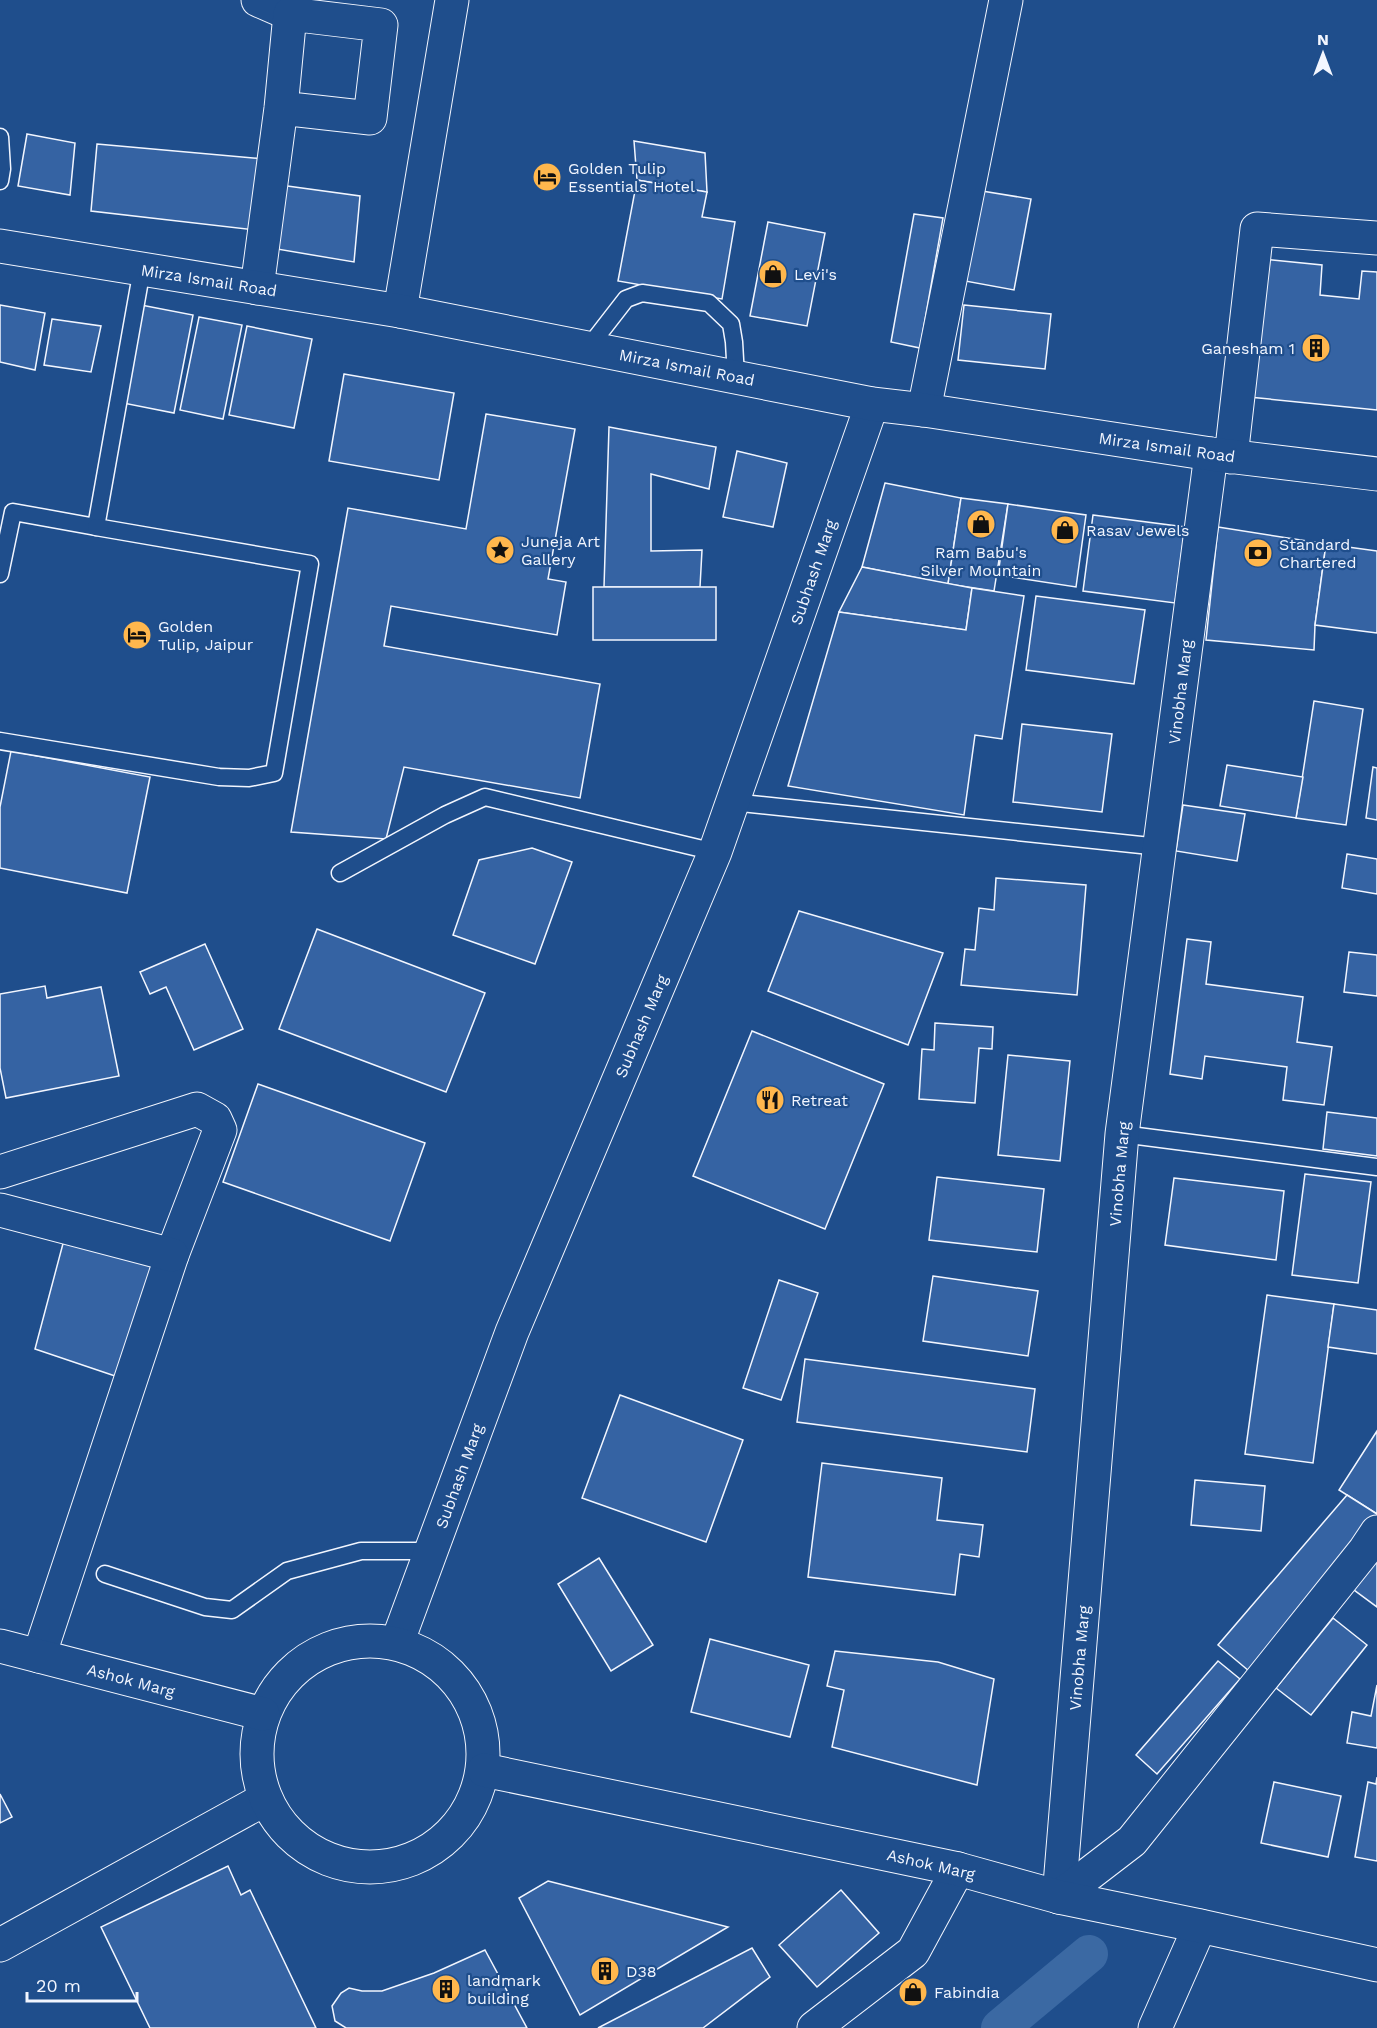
<svg xmlns="http://www.w3.org/2000/svg" width="1377" height="2028" font-family="'Work Sans',sans-serif">
	<style>
		.lines { fill: none; stroke-linecap: round; stroke-linejoin: round }
		.canal { stroke: #3b69a3; stroke-width: 38 }
		.building { fill: #3563a3; stroke: #f2f6ff; stroke-width: 1.5 }
		.lane-casing { stroke: #f2f6ff; stroke-width: 19 }
		.street-casing { stroke: #f2f6ff; stroke-width: 35 }
		.secondary-casing { stroke: #f2f6ff; stroke-width: 35 }
		.highway-casing { stroke: #f2f6ff; stroke-width: 35 }
		.lane { stroke: #1f4e8c; stroke-width: 16 }
		.street { stroke: #1f4e8c; stroke-width: 33 }
		.secondary { stroke: #1f4e8c; stroke-width: 33 }
		.highway { stroke: #1f4e8c; stroke-width: 33 }
		.labels { text-anchor: middle; stroke-width: 4.5; stroke-linejoin: round; paint-order: stroke }
		.poi-label { font-size: 16px; fill: #f2f6ff; stroke: #1f4e8c; text-anchor: start }
		.street-label { font-size: 16px; fill: #f2f6ff; stroke: #1f4e8c }
	</style>
	<rect width="100%" height="100%" fill="#1f4e8c"/>
	<g class="lines">
		<polyline class="canal" points="1000,2028 1089,1954"/>
	</g>
	<g class="building">
		<polygon points="27,134 75,143 70,195 18,186"/>
		<polygon points="634,141 705,153 707,192 637,180"/>
		<polygon points="97,144 264,159 255,230 91,211"/>
		<polygon points="637,180 707,192 702,217 735,222 722,299 618,281"/>
		<polygon points="280,185 360,196 354,262 271,248"/>
		<polygon points="982,191 1031,199 1014,290 965,281"/>
		<polygon points="914,214 943,218 920,348 891,342"/>
		<polygon points="768,222 825,233 807,326 750,316"/>
		<polygon points="1263,259 1322,265 1320,295 1359,299 1362,271 1377,272 1377,410 1249,397"/>
		<polygon points="0,305 45,313 35,370 0,362"/>
		<polygon points="141,305 193,315 174,413 123,403"/>
		<polygon points="964,305 1051,314 1045,369 958,360"/>
		<polygon points="199,317 242,325 223,419 180,410"/>
		<polygon points="52,319 101,326 91,372 44,365"/>
		<polygon points="247,326 312,339 294,428 229,415"/>
		<polygon points="344,374 454,393 439,480 329,461"/>
		<polygon points="486,414 575,429 548,579 566,582 557,635 391,606 384,646 600,684 580,798 404,767 386,839 291,832 348,508 466,529"/>
		<polygon points="609,427 716,447 709,489 651,474 651,551 702,550 700,587 604,587"/>
		<polygon points="737,451 787,463 773,527 723,517"/>
		<polygon points="885,483 961,498 948,584 862,567"/>
		<polygon points="961,498 1008,504 994,591 948,584"/>
		<polygon points="1008,504 1086,515 1076,587 998,575"/>
		<polygon points="1093,515 1185,527 1175,603 1083,591"/>
		<polygon points="1218,527 1326,544 1315,625 1314,650 1206,640"/>
		<polygon points="1326,544 1377,551 1377,633 1315,625"/>
		<polygon points="862,567 972,588 966,630 839,612"/>
		<rect x="593" y="587" width="123" height="53"/>
		<polygon points="972,588 1024,596 1002,739 975,735 964,815 788,786 839,612 966,630"/>
		<polygon points="1036,596 1145,610 1134,684 1026,670"/>
		<polygon points="1314,701 1363,709 1346,825 1296,818"/>
		<polygon points="1022,724 1112,734 1102,812 1013,802"/>
		<polygon points="11,751 150,777 127,893 0,868 0,807"/>
		<polygon points="1227,765 1303,777 1296,818 1220,806"/>
		<polygon points="1373,767 1377,768 1377,820 1366,818"/>
		<polygon points="1183,805 1245,814 1237,861 1176,851"/>
		<polygon points="532,848 572,862 535,964 453,935 479,860"/>
		<polygon points="1347,854 1377,859 1377,894 1342,888"/>
		<polygon points="996,878 1086,885 1077,995 961,985 965,949 975,950 979,908 994,910"/>
		<polygon points="799,911 943,953 908,1045 768,991"/>
		<polygon points="317,929 485,993 446,1092 279,1029"/>
		<polygon points="1187,939 1211,942 1206,984 1303,997 1297,1042 1332,1047 1324,1105 1283,1100 1287,1067 1205,1056 1202,1079 1170,1074"/>
		<polygon points="205,944 243,1029 194,1050 166,987 150,994 140,972"/>
		<polygon points="1349,952 1377,955 1377,996 1344,992"/>
		<polygon points="45,986 47,998 101,987 119,1076 6,1098 0,1068 0,994"/>
		<polygon points="935,1023 993,1027 992,1049 979,1048 975,1103 919,1099 922,1049 934,1050"/>
		<polygon points="752,1031 884,1084 825,1229 693,1176"/>
		<polygon points="1008,1055 1070,1061 1060,1161 998,1155"/>
		<polygon points="258,1084 425,1143 390,1241 223,1182"/>
		<polygon points="1327,1112 1377,1118 1377,1156 1323,1149"/>
		<polygon points="1305,1174 1371,1182 1358,1283 1292,1275"/>
		<polygon points="937,1177 1044,1189 1037,1252 929,1240"/>
		<polygon points="1174,1178 1284,1191 1276,1260 1165,1245"/>
		<polygon points="65,1236 154,1263 121,1378 35,1349"/>
		<polygon points="933,1276 1038,1291 1028,1356 923,1341"/>
		<polygon points="779,1280 818,1293 781,1400 743,1388"/>
		<polygon points="1267,1295 1334,1304 1313,1463 1245,1454"/>
		<polygon points="1334,1304 1377,1310 1377,1354 1328,1347"/>
		<polygon points="805,1359 1035,1389 1027,1452 797,1422"/>
		<polygon points="620,1395 743,1440 706,1542 582,1498"/>
		<polygon points="1377,1431 1377,1514 1339,1490"/>
		<polygon points="822,1463 942,1478 937,1520 983,1525 979,1557 960,1554 955,1595 808,1577"/>
		<polygon points="1195,1480 1265,1486 1261,1531 1191,1525"/>
		<polygon points="1347,1495 1377,1514 1377,1518 1249,1671 1218,1645"/>
		<polygon points="1377,1553 1377,1607 1350,1587"/>
		<polygon points="599,1558 653,1645 611,1671 558,1584"/>
		<polygon points="1333,1618 1367,1645 1311,1715 1276,1688"/>
		<polygon points="710,1639 809,1665 790,1737 691,1712"/>
		<polygon points="835,1651 938,1662 994,1679 977,1785 832,1747 844,1690 827,1686"/>
		<polygon points="1218,1661 1240,1679 1157,1774 1136,1755"/>
		<polygon points="1377,1685 1377,1748 1347,1743 1352,1712 1371,1716"/>
		<polygon points="1377,1777 1377,1861 1355,1857 1368,1782 1376,1784"/>
		<polygon points="1274,1782 1341,1796 1328,1857 1261,1843"/>
		<polygon points="0,1794 12,1817 0,1823"/>
		<polygon points="228,1866 241,1895 250,1890 316,2028 150,2028 101,1927"/>
		<polygon points="548,1881 728,1927 580,2015 519,1898"/>
		<polygon points="841,1890 879,1933 817,1987 779,1945"/>
		<polygon points="752,1948 770,1977 703,2028 598,2028"/>
		<polygon points="485,1950 527,2028 346,2028 335,2021 332,2006 341,1993 349,1988 362,1991 382,1991 434,1973"/>
	</g>
	<g class="lines">
		<g class="lane-casing">
			<g id="lane">
				<polyline points="0,137 2,169 0,181"/>
				<polyline points="588,348 626,299 642,293 709,303 731,324 734,342 736,377"/>
				<polyline points="0,574 13,512 96,527 142,269"/>
				<polyline points="0,741 219,777 249,778 274,773 310,564 96,527"/>
				<polyline points="732,802 1160,847"/>
				<polyline points="340,873 445,815 485,797 715,852"/>
				<polyline points="1122,1134 1377,1167"/>
				<polyline points="105,1574 205,1607 232,1610 287,1571 361,1551 431,1551"/>
			</g>
		</g>
		<g class="street-casing">
			<g id="street">
				<polyline points="258,0 290,14"/>
				<polyline points="257,288 281,108 290,14 381,25 370,118 281,108"/>
				<polyline points="400,311 452,0"/>
				<polyline points="924,410 1006,0"/>
				<polyline points="1231,457 1257,229 1377,238"/>
				<polyline points="0,1172 197,1109 215,1119 220,1130 172,1255 39,1656"/>
				<polyline points="0,1210 172,1255"/>
				<polyline points="397,1643 512,1332 715,852 872,404"/>
				<polyline points="1059,1897 1122,1134 1211,454"/>
				<polyline points="1059,1897 1132,1841 1365,1550 1377,1532"/>
				<polyline points="0,1945 265,1799"/>
				<polyline points="814,2028 913,1952 958,1869"/>
				<polyline points="1155,2028 1200,1926"/>
			</g>
		</g>
		<g class="secondary-casing">
			<g id="secondary">
				<circle cx="370" cy="1754" r="113"/>
				<polyline points="0,1646 263,1714"/>
				<polyline points="484,1770 958,1869 1059,1897 1200,1926 1377,1965"/>
			</g>
		</g>
		<g class="highway-casing">
			<polyline id="highway" points="0,246 400,311 872,404 924,410 1211,454 1377,474"/>
		</g>
		<use href="#lane" class="lane"/>
		<use href="#street" class="street"/>
		<use href="#secondary" class="secondary"/>
		<use href="#highway" class="highway"/>
	</g>
	<defs>
		<g id="hotel-disc" transform="scale(1.5)"><circle r="9.5" fill="#ffb74d" stroke="#1f4e8c"/><path d="M-6-4.5h1.5V1H6V5H4.5V3h-9V5H-6ZM-4 0a1.8 1.8 0 1 1 3.6 0ZM.5 0V-2.5h3Q6-2.5 6 0Z" fill="#111"/></g>
		<g id="shop-disc" transform="scale(1.5)"><circle r="9.5" fill="#ffb74d" stroke="#1f4e8c"/><path d="M-5-2.5h2.3a2.7 3.5 0 0 1 5.4 0H5L5.5 6h-11ZM-1.5-2.5h3a1.5 2.3 0 0 0-3 0Z" fill="#111"/></g>
		<g id="building-disc" transform="scale(1.5)"><circle r="9.5" fill="#ffb74d" stroke="#1f4e8c"/><path d="M-4-6H4V6H1V3H-1V6H-4ZM-2.5-4.3h1.7v1.8h-1.7ZM.8-4.3h1.7v1.8H.8ZM-2.5-1h1.7V.8h-1.7ZM.8-1h1.7V.8H.8Z" fill="#111"/></g>
		<g id="sight-disc" transform="scale(1.5)"><circle r="9.5" fill="#ffb74d" stroke="#1f4e8c"/><path d="M0-6L1.8-2.2L6-1.7L2.9 1.2L3.7 5.4L0 3.3L-3.7 5.4L-2.9 1.2L-6-1.7L-1.8-2.2Z" fill="#111"/></g>
		<g id="bank-disc" transform="scale(1.5)"><circle r="9.5" fill="#ffb74d" stroke="#1f4e8c"/><path d="M-6-4H6V4H-6ZM0-2.3a2.3 2.3 0 1 0 0 4.6a2.3 2.3 0 1 0 0-4.6Z" fill="#111"/></g>
		<g id="restaurant-disc" transform="scale(1.5)"><circle r="9.5" fill="#ffb74d" stroke="#1f4e8c"/><path d="M-5-6h1v4h1v-4h1v4h1v-4h1v5L-1.5 .5V6h-2V.5L-5-1ZM5-6V6H3V1.5H1.5Q1.5-4 5-6Z" fill="#111"/></g>
	</defs>
	<g fill-rule="evenodd">
		<use href="#hotel-disc" x="547" y="177"/>
		<use href="#shop-disc" x="773" y="274"/>
		<use href="#building-disc" x="1316" y="348"/>
		<use href="#shop-disc" x="981" y="524"/>
		<use href="#shop-disc" x="1065" y="530"/>
		<use href="#sight-disc" x="500" y="550"/>
		<use href="#bank-disc" x="1258" y="553"/>
		<use href="#hotel-disc" x="137" y="635"/>
		<use href="#restaurant-disc" x="770" y="1100"/>
		<use href="#building-disc" x="605" y="1971"/>
		<use href="#building-disc" x="446" y="1989"/>
		<use href="#shop-disc" x="913" y="1992"/>
	</g>
	<g class="labels">
		<g class="poi-label">
			<text x="568" y="174">Golden Tulip<tspan x="568" dy="18">Essentials Hotel</tspan></text>
			<text x="794" y="280">Levi's</text>
			<text x="1295" y="354" text-anchor="end">Ganesham 1</text>
			<text x="1086" y="536">Rasav Jewels</text>
			<text x="521" y="547">Juneja Art<tspan x="521" dy="18">Gallery</tspan></text>
			<text x="1279" y="550">Standard<tspan x="1279" dy="18">Chartered</tspan></text>
			<text x="981" y="558" text-anchor="middle">Ram Babu's<tspan x="981" dy="18">Silver Mountain</tspan></text>
			<text x="158" y="632">Golden<tspan x="158" dy="18">Tulip, Jaipur</tspan></text>
			<text x="791" y="1106">Retreat</text>
			<text x="626" y="1977">D38</text>
			<text x="467" y="1986">landmark<tspan x="467" dy="18">building</tspan></text>
			<text x="934" y="1998">Fabindia</text>
		</g>
		<g class="street-label">
			<text transform="translate(209 280) rotate(9)" y="6">Mirza Ismail Road</text>
			<text transform="translate(687 367) rotate(11)" y="6">Mirza Ismail Road</text>
			<text transform="translate(1167 447) rotate(8)" y="6">Mirza Ismail Road</text>
			<text transform="translate(813 572) rotate(-71)" y="6">Subhash Marg</text>
			<text transform="translate(1180 692) rotate(-83)" y="6">Vinobha Marg</text>
			<text transform="translate(641 1026) rotate(-67)" y="6">Subhash Marg</text>
			<text transform="translate(1119 1174) rotate(-85)" y="6">Vinobha Marg</text>
			<text transform="translate(459 1476) rotate(-70)" y="6">Subhash Marg</text>
			<text transform="translate(1079 1658) rotate(-85)" y="6">Vinobha Marg</text>
			<text transform="translate(131 1680) rotate(15)" y="6">Ashok Marg</text>
			<text transform="translate(931 1864) rotate(13)" y="6">Ashok Marg</text>
		</g>
	</g>
	<g transform="translate(1323 54)" stroke="#1f4e8c" stroke-width="4.5" paint-order="stroke">
	<path d="M0-4.5L10 22L0 15L-10 22Z" fill="#f2f6ff"/>
	<text y="-9" font-size="16" font-weight="bold" text-anchor="middle" fill="#f2f6ff">N</text>
	</g>
	<path d="M27 1992v9h110v-9" fill="none" stroke="#f2f6ff" stroke-width="3"/>
	<text x="36" y="1992" font-size="18" fill="#f2f6ff" stroke="#1f4e8c" stroke-width="4.5" paint-order="stroke">20 m</text>
</svg>
